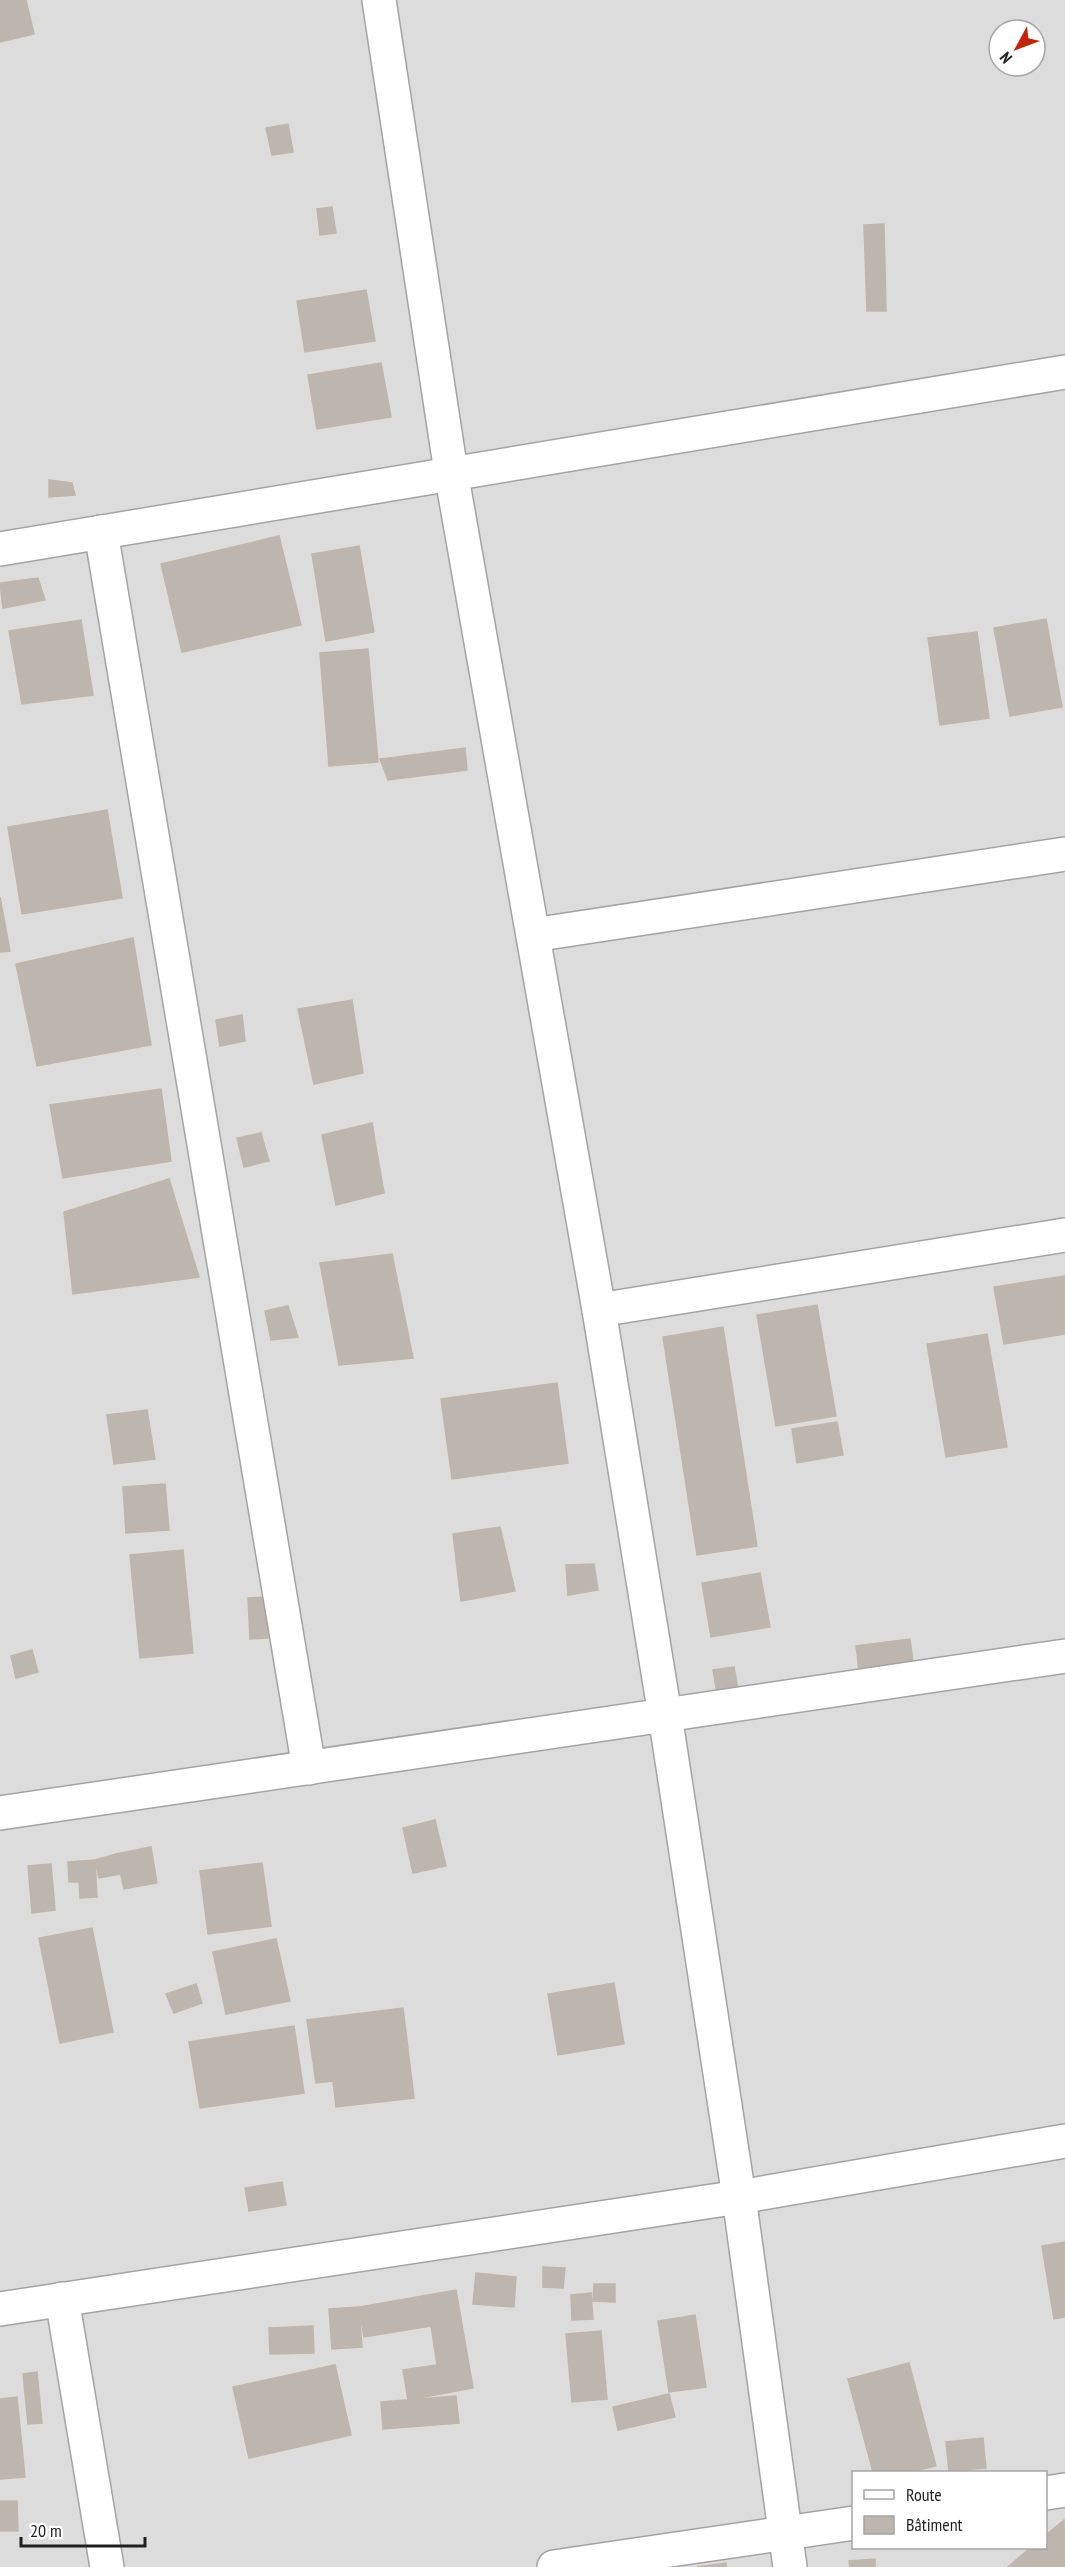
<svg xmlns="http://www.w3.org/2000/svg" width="1065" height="2567" font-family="'PT Sans Narrow',sans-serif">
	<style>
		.residential { fill: #dddcdc; fill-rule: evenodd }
		.building { fill: #bcb6af; stroke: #c0b6a8; stroke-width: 1.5 }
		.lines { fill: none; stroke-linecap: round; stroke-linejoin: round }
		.street-casing { stroke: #a3a3a3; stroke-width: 36 }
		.street { stroke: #fff; stroke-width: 33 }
	</style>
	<rect width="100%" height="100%" fill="#efede5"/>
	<path class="residential" d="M 0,0 L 1065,0 L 1065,2567 L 0,2567 ZM 999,30 L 1035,30 L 1035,66 L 999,66 ZM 854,2472 L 1046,2472 L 1046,2548 L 854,2548 Z"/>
	<g class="building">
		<polygon points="0,0 26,0 34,34 0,42"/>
		<polygon points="288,124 293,152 272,155 266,128"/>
		<polygon points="332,207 336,233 320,235 317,209"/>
		<polygon points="884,224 886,311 867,311 864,225"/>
		<polygon points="366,290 375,341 305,352 297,301"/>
		<polygon points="381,363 391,417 317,429 308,375"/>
		<polygon points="49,480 72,483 75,495 49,497"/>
		<polygon points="279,536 301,625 182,652 161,564"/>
		<polygon points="359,546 374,632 326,641 312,554"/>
		<polygon points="38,578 45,600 3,608 0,583"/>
		<polygon points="1046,619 1062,707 1010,716 994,628"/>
		<polygon points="81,620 93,695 22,704 9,631"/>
		<polygon points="977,632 989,718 940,725 928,638"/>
		<polygon points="368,649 378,762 329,766 320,653"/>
		<polygon points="465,748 467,770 388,780 380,759"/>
		<polygon points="107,810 122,898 22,914 8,827"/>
		<polygon points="0,897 10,951 0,952"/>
		<polygon points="133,938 151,1045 37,1066 16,964"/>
		<polygon points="352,1000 363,1073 314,1084 298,1009"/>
		<polygon points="242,1015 245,1041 220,1046 216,1020"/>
		<polygon points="161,1089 171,1161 63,1178 50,1105"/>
		<polygon points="372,1123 384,1193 336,1205 322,1135"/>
		<polygon points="261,1133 269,1161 244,1167 237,1138"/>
		<polygon points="169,1179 199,1277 73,1294 64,1212"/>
		<polygon points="392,1254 413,1358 339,1365 320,1263"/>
		<polygon points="1065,1276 1065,1334 1004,1344 994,1287"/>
		<polygon points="817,1305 836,1416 776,1426 757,1315"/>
		<polygon points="288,1306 298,1337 271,1340 265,1311"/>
		<polygon points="723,1327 757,1546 697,1555 663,1337"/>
		<polygon points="987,1334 1007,1447 946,1457 927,1344"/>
		<polygon points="557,1383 568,1463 452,1479 441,1399"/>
		<polygon points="147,1410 155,1459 114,1464 107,1415"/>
		<polygon points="837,1422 843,1455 797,1463 792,1429"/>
		<polygon points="165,1484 169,1530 126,1533 123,1487"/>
		<polygon points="500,1527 515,1591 461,1601 453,1534"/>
		<polygon points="183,1550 193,1653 140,1658 130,1555"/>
		<polygon points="594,1564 598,1590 568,1595 566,1565"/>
		<polygon points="760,1573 770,1627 711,1637 702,1583"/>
		<polygon points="266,1597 268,1638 250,1639 248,1598"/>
		<polygon points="910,1639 913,1662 859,1670 856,1646"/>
		<polygon points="32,1650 38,1672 16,1678 11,1656"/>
		<polygon points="734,1667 738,1690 717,1693 713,1670"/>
		<polygon points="435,1820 446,1866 413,1873 403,1828"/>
		<polygon points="151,1847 157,1883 124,1889 116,1854"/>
		<polygon points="116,1854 121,1874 99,1878 95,1860"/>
		<polygon points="95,1860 97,1897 80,1898 79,1882 69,1882 68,1862"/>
		<polygon points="262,1863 271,1926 208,1934 200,1871"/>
		<polygon points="51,1864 55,1910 32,1913 28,1866"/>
		<polygon points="92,1928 113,2032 60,2043 39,1938"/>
		<polygon points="276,1939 290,2001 226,2014 213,1952"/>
		<polygon points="614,1983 624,2044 558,2055 548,1994"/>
		<polygon points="196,1984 202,2003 174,2013 166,1994"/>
		<polygon points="403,2008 414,2098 336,2107 333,2081 316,2083 307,2020"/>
		<polygon points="294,2026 304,2093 200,2108 189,2042"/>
		<polygon points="282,2182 286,2205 249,2211 245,2188"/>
		<polygon points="1065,2242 1065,2317 1054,2319 1042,2246"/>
		<polygon points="543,2267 565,2268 563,2288 543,2287"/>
		<polygon points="476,2273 516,2277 514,2307 473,2304"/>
		<polygon points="594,2284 615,2284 615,2302 593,2301"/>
		<polygon points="456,2290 473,2388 408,2400 403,2370 437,2365 431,2326 364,2337 359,2307"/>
		<polygon points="591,2293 593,2319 572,2320 571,2295"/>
		<polygon points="359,2307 362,2347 332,2349 329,2309"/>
		<polygon points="695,2315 706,2387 669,2392 658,2321"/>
		<polygon points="313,2326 314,2353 270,2354 269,2328"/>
		<polygon points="601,2331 607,2399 572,2402 566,2334"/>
		<polygon points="909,2363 936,2466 910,2472 873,2472 848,2379"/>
		<polygon points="335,2365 351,2435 249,2458 233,2387"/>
		<polygon points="37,2372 42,2423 28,2424 23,2374"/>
		<polygon points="669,2394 675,2417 618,2430 613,2407"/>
		<polygon points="456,2396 459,2423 383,2429 381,2402"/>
		<polygon points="17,2397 25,2477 0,2479 0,2399"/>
		<polygon points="983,2438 986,2468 949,2471 946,2442"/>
		<polygon points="0,2501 17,2501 18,2531 0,2531"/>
		<polygon points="1064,2520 1065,2567 1008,2567 1030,2548 1046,2548 1046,2535"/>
		<polygon points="875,2559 875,2567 850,2567 849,2561"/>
		<polygon points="726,2563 726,2567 697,2567"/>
	</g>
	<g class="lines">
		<g class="street-casing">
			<g id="street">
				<polyline points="379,0 451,472 599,1310 665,1715 739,2197 790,2567"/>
				<polyline points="101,532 309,1768"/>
				<polyline points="0,549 1065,372"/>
				<polyline points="533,935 1065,854"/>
				<polyline points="599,1310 1065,1235"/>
				<polyline points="0,1813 1065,1656"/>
				<polyline points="62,2299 107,2567"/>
				<polyline points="0,2309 739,2197 1065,2141"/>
				<polyline points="1046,2493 1065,2490"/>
				<polyline points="554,2567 854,2523"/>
			</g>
		</g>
		<use href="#street" class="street"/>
	</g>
	<rect x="852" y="2471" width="195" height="78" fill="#ffffff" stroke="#a5a5a5" stroke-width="1.5"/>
	<rect x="864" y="2490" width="30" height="9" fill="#ffffff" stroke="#a5a5a5" stroke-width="1.5"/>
	<text x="906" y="2501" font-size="18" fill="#1f1f1f">Route</text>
	<rect x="864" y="2516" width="30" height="18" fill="#bcb6af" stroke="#a5a5a5" stroke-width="1.5"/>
	<text x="906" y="2531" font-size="18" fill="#1f1f1f">Bâtiment</text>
	<g transform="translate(1017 48) rotate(229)"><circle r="28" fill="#ffffff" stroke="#a5a5a5" stroke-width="1.5"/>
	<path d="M0-4.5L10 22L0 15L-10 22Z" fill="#c62207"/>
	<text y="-9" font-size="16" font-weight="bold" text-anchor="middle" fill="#1f1f1f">N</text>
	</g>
	<path d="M21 2537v9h124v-9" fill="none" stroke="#1f1f1f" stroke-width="3"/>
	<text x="30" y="2537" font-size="18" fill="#1f1f1f" stroke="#ffffff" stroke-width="4.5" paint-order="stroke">20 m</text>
</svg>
